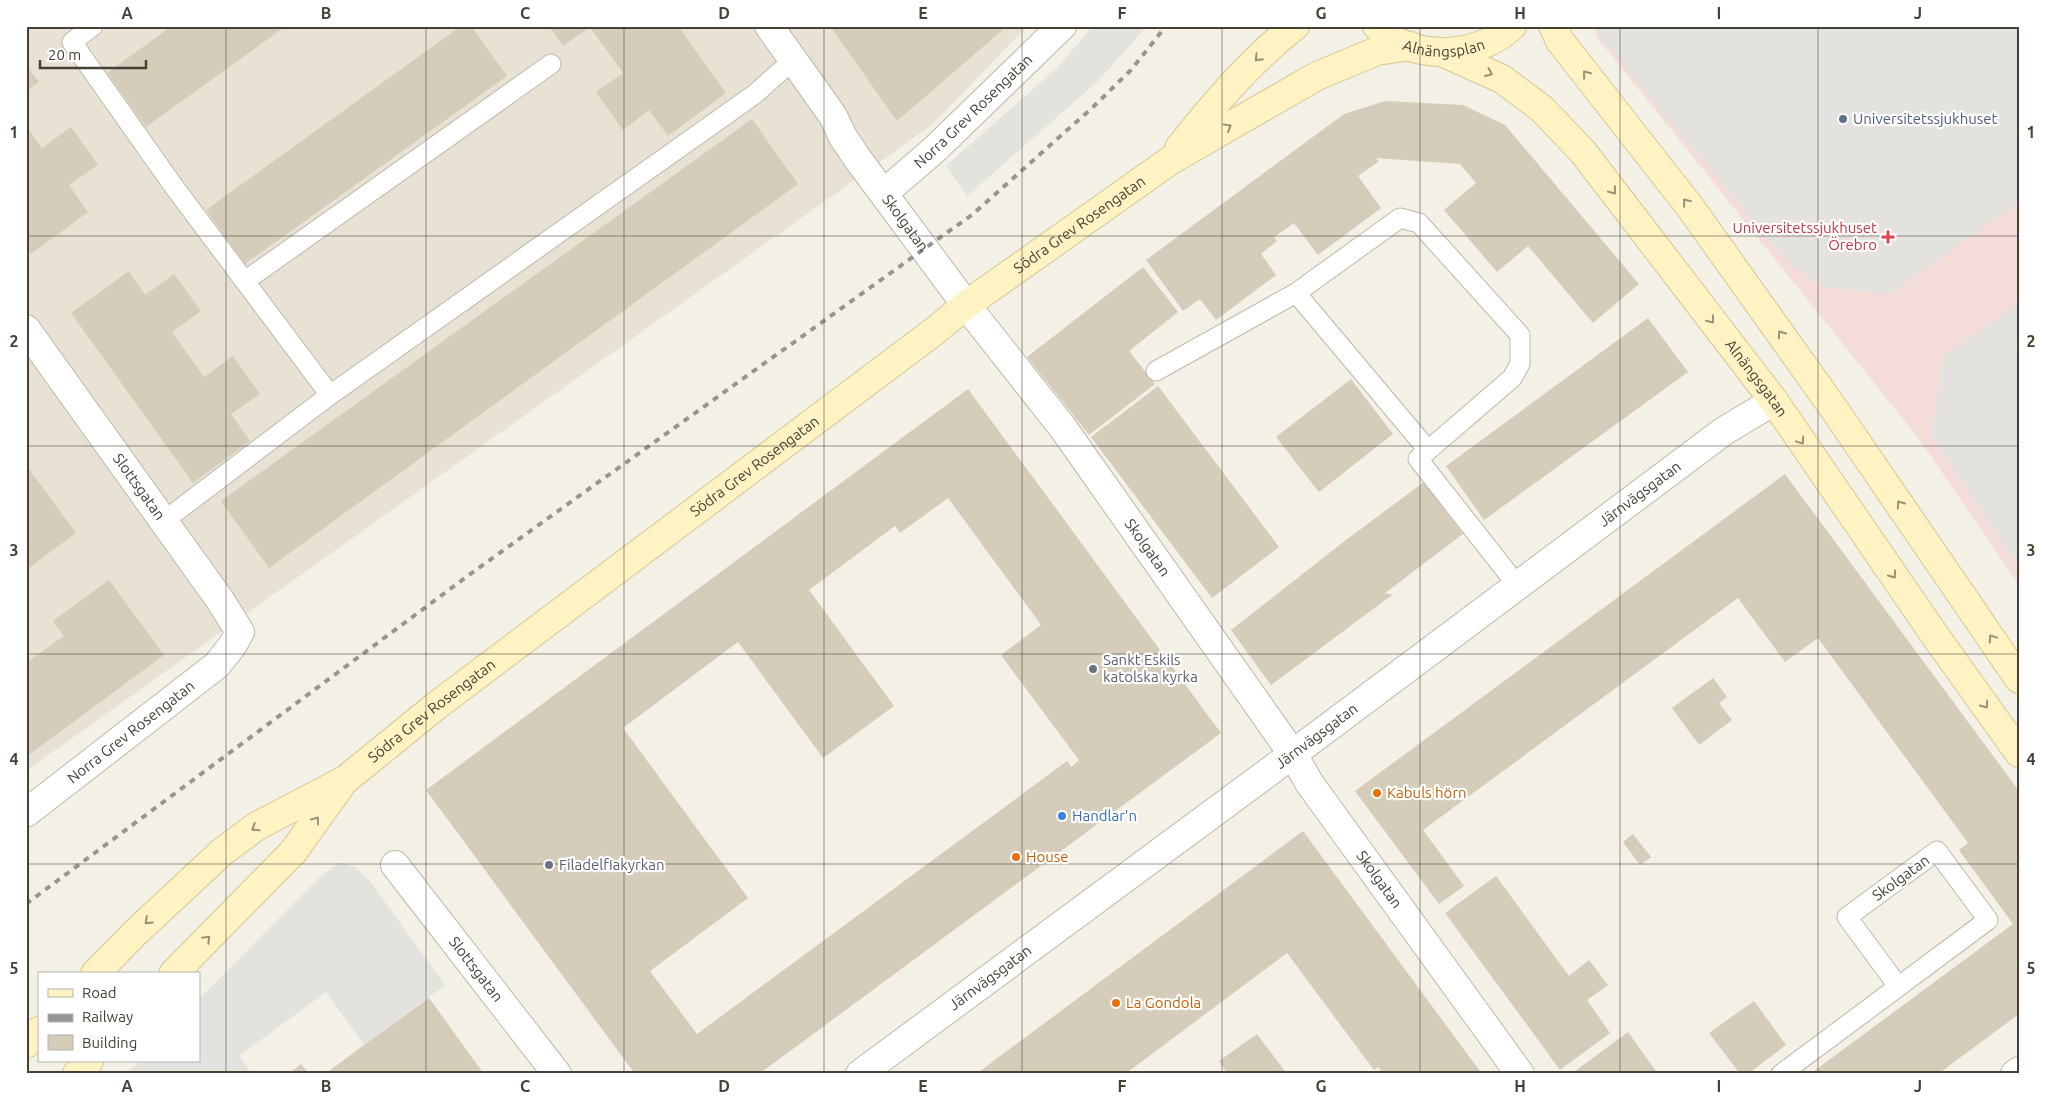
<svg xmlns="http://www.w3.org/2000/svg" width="2045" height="1100" font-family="Ubuntu,sans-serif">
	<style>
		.residential { fill: #e7e2d3 }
		.medical { fill: #f4ddd8 }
		.parking { fill: #e4e2de }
		.building { fill: #d5ccba; fill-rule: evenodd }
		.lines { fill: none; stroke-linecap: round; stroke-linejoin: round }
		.service-casing { stroke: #bfb8a8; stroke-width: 21 }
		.minor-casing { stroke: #bfb8a8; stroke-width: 30 }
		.secondary-casing { stroke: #d5c694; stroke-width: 30 }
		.service { stroke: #fff; stroke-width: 19 }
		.minor { stroke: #fff; stroke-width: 28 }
		.secondary { stroke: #fff3c3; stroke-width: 28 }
		.rail { stroke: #959595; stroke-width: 4; stroke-dasharray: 6 6; stroke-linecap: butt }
		.oneway { stroke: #999175 }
		.grid { fill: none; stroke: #464035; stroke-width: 1; stroke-opacity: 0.55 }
		.service-dot { fill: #5c6f8a; stroke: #fff; stroke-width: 2 }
		.health-dot { fill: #e0444e; stroke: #fff; stroke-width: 2 }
		.worship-dot { fill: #6b7280; stroke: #fff; stroke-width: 2 }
		.food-dot { fill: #e8710a; stroke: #fff; stroke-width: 2 }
		.shop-dot { fill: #3f7fe0; stroke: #fff; stroke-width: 2 }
		.labels { text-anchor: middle; stroke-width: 4.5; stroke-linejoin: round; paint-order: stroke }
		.street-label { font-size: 15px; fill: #464035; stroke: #fff }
		.service-label { font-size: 15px; fill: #4e5e75; stroke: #fff; text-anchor: start }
		.health-label { font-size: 15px; fill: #be3a42; stroke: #fff; text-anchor: end }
		.worship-label { font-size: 15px; fill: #5b616d; stroke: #fff; text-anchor: start }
		.food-label { font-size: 15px; fill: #c56008; stroke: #fff; text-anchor: start }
		.shop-label { font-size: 15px; fill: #366cbe; stroke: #fff; text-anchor: start }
		.neatline { fill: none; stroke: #464035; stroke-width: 2 }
		.grid-label { font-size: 16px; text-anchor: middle; font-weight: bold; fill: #464035 }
	</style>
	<rect width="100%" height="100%" fill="#f3f0e5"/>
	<polygon class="residential" points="26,26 1027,26 933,124 26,771"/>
	<polygon class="medical" points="1596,26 2019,26 2019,585 1919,439 1596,36"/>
	<g class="parking">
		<polygon points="1093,26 1147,26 1097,82 967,196 946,166 1058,67"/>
		<polygon points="1599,26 2019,26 2019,202 1889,294 1826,288 1791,266 1599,36"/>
		<polygon points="2019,302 2019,568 1931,436 1943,357"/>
		<polygon points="340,863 355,867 369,880 445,985 364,1045 326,992 239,1056 252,1074 128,1074 139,1061 199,1061 199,999 322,875"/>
	</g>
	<g class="building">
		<polygon points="172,26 286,26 146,127 107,73"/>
		<polygon points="461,26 471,26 507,76 245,264 206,210"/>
		<polygon points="549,26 678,26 726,93 668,136 649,110 623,130 596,92 623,73 590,27 563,46"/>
		<polygon points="830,26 1007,26 897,121"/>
		<polygon points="26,65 39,82 26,91"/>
		<polygon points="1385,101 1463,105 1505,125 1639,284 1593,323 1528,246 1497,272 1444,210 1476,183 1460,164 1376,158 1379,161 1358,176 1381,208 1318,255 1294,223 1274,237 1277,241 1261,254 1276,275 1216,320 1200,299 1183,311 1146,260 1344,114"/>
		<polygon points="752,119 798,184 269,568 221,501"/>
		<polygon points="26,126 42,148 71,127 98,165 69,185 88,212 31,254 26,248"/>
		<polygon points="1143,267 1178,312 1129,351 1155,384 1089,435 1027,357"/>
		<polygon points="129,271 145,295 174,274 201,311 172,332 204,377 233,356 260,394 231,414 250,441 193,483 71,313"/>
		<polygon points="1648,318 1688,372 1484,520 1446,466"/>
		<polygon points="1351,379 1393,434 1319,492 1276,437"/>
		<polygon points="1158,386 1279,547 1212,598 1091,437"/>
		<path d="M 968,389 L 1221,733 L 759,1074 L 635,1074 L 426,790 ZM 948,498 L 1041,625 L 1001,655 L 1079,760 L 1071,767 L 1067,761 L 697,1034 L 650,971 L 748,898 L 623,728 L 738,642 L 823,758 L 894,706 L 809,590 L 895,526 L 900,533 Z"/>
		<polygon points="26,465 76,533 26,570"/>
		<polygon points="1785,474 2019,791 2019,1014 1938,1074 1810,1074 2013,924 1959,850 1968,843 1818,638 1785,662 1738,598 1423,830 1464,886 1439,904 1355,791"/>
		<polygon points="1424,482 1463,534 1385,593 1392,595 1271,685 1231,630 1346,540"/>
		<polygon points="109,580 164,655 26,757 26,663 64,636 53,621"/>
		<polygon points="1713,678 1727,697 1719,703 1732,720 1699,745 1672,708"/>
		<polygon points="1303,831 1482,1074 1384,1074 1378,1067 1374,1070 1287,953 1125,1074 976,1074"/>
		<polygon points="1633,834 1651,857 1640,865 1623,842"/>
		<polygon points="1496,876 1569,976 1589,960 1608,985 1587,1000 1610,1033 1560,1070 1445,913"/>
		<polygon points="429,998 484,1074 325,1074 364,1045"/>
		<polygon points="1754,1001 1786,1045 1748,1074 1740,1074 1709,1033"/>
		<polygon points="1628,1032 1658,1074 1571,1074"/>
		<polygon points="1257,1034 1287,1074 1228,1074 1219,1061"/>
		<polygon points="301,1064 309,1074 288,1074"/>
	</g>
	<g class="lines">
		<g class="service-casing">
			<g id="service">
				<polyline points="93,26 72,42 172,184 330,395"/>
				<polyline points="245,281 551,64"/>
				<polyline points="1296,293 1428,450"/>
				<polyline points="1156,371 1296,293 1400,218 1419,223 1520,335 1520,364 1512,378 1418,459 1517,585"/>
				<polyline points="177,511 330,395 755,94 793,60"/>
				<polyline points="1781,1074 1988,920 1937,851 1847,917 1898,986"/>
			</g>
		</g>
		<g class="minor-casing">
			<g id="minor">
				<path id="s1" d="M 769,26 L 833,116 L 843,137 L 857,158 L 966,305 L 1063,428 L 1292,753 L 1310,784 L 1520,1074"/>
				<path id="s2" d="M 884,193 L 934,150 L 1062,26"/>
				<path id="s3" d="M 26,329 L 220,600 L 240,632 L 232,646 L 217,665 L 26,813"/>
				<path id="s4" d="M 395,865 L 557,1074"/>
				<path id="s5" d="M 860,1074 L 1270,771 L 1724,431 L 1774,401"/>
				<polyline points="2015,1074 2019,1071"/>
			</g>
		</g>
		<g class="secondary-casing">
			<g id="secondary">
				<path id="s6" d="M 1377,26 C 1409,62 1479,59 1512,26"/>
				<polyline points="1553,26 1560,41 1690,207 1834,409 2019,679"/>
				<path id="s7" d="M 1444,53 L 1502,79 L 1542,109 L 1583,152 L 1774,401 L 1936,637 L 2019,753"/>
				<path d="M 1179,148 C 1214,104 1250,61 1295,26"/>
				<path id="s8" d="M 95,974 L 135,933 L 222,852 L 257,826 L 345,780 L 436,706 L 936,330 L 966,305 L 1171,160 L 1317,76 L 1377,51 L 1411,46"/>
				<polyline points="173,974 293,852 341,785"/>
				<polyline points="26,1044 39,1031"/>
				<polyline points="77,1074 89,1061"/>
			</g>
		</g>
		<use href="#service" class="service"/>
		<use href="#minor" class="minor"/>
		<use href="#secondary" class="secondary"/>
		<polyline class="rail" points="26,904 473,572 973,214 1092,108 1131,70 1166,26"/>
	</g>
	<defs><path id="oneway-chevron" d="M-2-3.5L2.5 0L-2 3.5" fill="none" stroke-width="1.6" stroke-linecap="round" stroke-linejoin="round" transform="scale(1.25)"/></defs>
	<g class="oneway">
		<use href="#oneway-chevron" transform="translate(1258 58) rotate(134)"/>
		<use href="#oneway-chevron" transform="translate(1489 73) rotate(24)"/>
		<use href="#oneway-chevron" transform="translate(1586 74) rotate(-128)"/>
		<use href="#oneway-chevron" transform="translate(1228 127) rotate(-30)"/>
		<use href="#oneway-chevron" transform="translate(1613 191) rotate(53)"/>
		<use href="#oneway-chevron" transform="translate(1686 202) rotate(-128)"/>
		<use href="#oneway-chevron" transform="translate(1711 320) rotate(52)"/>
		<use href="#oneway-chevron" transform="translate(1781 334) rotate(-125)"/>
		<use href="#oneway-chevron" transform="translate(1801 441) rotate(56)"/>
		<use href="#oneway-chevron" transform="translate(1900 504) rotate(-125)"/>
		<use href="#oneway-chevron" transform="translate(1893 575) rotate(55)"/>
		<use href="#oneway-chevron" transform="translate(1992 638) rotate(-124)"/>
		<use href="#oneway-chevron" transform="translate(1985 705) rotate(55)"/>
		<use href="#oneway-chevron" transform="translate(316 820) rotate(-54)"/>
		<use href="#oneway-chevron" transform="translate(255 828) rotate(147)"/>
		<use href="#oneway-chevron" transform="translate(148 921) rotate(137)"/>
		<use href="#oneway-chevron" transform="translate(207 939) rotate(-45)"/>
	</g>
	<path class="grid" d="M 226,26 L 226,1074M 426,26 L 426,1074M 624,26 L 624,1074M 824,26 L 824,1074M 1022,26 L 1022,1074M 1222,26 L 1222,1074M 1420,26 L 1420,1074M 1620,26 L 1620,1074M 1818,26 L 1818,1074M 26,236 L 2019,236M 26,446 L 2019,446M 26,654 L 2019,654M 26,864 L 2019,864"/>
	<circle class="service-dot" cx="1843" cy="119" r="5"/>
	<path class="health-dot" d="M1885.5 229.5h5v5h5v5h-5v5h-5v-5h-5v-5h5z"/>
	<g class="worship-dot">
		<circle cx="1093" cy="669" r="5"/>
		<circle cx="549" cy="865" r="5"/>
	</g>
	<g class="food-dot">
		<circle cx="1377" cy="793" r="5"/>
		<circle cx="1016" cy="857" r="5"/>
		<circle cx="1116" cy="1003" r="5"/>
	</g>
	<circle class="shop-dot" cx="1062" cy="816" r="5"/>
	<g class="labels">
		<g class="street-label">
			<text dy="5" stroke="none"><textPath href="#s6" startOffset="74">Alnängsplan</textPath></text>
			<text dy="5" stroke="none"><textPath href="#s2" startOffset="121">Norra Grev Rosengatan</textPath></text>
			<text dy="5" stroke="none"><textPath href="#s1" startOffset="240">Skolgatan</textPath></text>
			<text dy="5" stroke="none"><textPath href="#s8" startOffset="1240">Södra Grev Rosengatan</textPath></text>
			<text dy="5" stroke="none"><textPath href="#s7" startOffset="458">Alnängsgatan</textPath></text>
			<text dy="5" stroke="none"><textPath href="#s8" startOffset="835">Södra Grev Rosengatan</textPath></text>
			<text dy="5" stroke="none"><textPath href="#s3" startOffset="194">Slottsgatan</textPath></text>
			<text dy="5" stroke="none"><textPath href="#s5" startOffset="972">Järnvägsgatan</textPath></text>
			<text dy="5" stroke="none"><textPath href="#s1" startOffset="645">Skolgatan</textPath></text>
			<text dy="5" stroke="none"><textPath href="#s8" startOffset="430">Södra Grev Rosengatan</textPath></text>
			<text transform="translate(131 732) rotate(-38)" y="5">Norra Grev Rosengatan</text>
			<text dy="5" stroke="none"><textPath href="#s5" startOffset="568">Järnvägsgatan</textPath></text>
			<text transform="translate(1901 878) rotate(-36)" y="5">Skolgatan</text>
			<text dy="5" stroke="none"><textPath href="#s1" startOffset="1050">Skolgatan</textPath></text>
			<text dy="5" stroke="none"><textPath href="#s4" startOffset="132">Slottsgatan</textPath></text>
			<text dy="5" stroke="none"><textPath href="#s5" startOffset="162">Järnvägsgatan</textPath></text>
		</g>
		<g class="service-label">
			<text x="1853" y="124">Universitetssjukhuset</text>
		</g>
		<g class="health-label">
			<text x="1877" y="233">Universitetssjukhuset<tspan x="1877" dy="17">Örebro</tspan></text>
		</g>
		<g class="worship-label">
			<text x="1103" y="665">Sankt Eskils<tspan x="1103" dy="17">katolska kyrka</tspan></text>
			<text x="559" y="870">Filadelfiakyrkan</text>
		</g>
		<g class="food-label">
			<text x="1387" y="798">Kabuls hörn</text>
			<text x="1026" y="862">House</text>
			<text x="1126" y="1008">La Gondola</text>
		</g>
		<g class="shop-label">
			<text x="1072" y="821">Handlar'n</text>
		</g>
	</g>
	<rect width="2045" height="1100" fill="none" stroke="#ffffff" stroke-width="55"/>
	<rect x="38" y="972" width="162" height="90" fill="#ffffff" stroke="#b5b3ae"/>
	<rect x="48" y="989" width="25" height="8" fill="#fff3c3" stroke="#b5b3ae"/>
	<text x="82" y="998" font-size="15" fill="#464035">Road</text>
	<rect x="48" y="1014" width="25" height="8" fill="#959595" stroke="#b5b3ae"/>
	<text x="82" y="1022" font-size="15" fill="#464035">Railway</text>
	<rect x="48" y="1035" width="25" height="15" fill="#d5ccba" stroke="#b5b3ae"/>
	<text x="82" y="1048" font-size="15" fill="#464035">Building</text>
	<path d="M40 60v8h106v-8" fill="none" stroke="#464035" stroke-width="2.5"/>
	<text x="48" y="60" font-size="15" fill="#464035" stroke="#ffffff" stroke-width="4" paint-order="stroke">20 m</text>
	<rect x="28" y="28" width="1990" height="1044" class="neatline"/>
	<g class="grid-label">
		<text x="127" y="19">A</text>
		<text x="326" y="19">B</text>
		<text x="525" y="19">C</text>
		<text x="724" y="19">D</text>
		<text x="923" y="19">E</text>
		<text x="1122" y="19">F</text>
		<text x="1321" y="19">G</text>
		<text x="1520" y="19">H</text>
		<text x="1719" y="19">I</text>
		<text x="1918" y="19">J</text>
		<text x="14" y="138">1</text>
		<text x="2031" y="138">1</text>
		<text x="14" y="347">2</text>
		<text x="2031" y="347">2</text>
		<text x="14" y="556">3</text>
		<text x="2031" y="556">3</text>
		<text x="14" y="765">4</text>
		<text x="2031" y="765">4</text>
		<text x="14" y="974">5</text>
		<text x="2031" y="974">5</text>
		<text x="127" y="1092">A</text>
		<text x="326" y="1092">B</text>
		<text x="525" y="1092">C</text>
		<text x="724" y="1092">D</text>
		<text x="923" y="1092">E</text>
		<text x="1122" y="1092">F</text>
		<text x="1321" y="1092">G</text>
		<text x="1520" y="1092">H</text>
		<text x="1719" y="1092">I</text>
		<text x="1918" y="1092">J</text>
	</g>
</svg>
